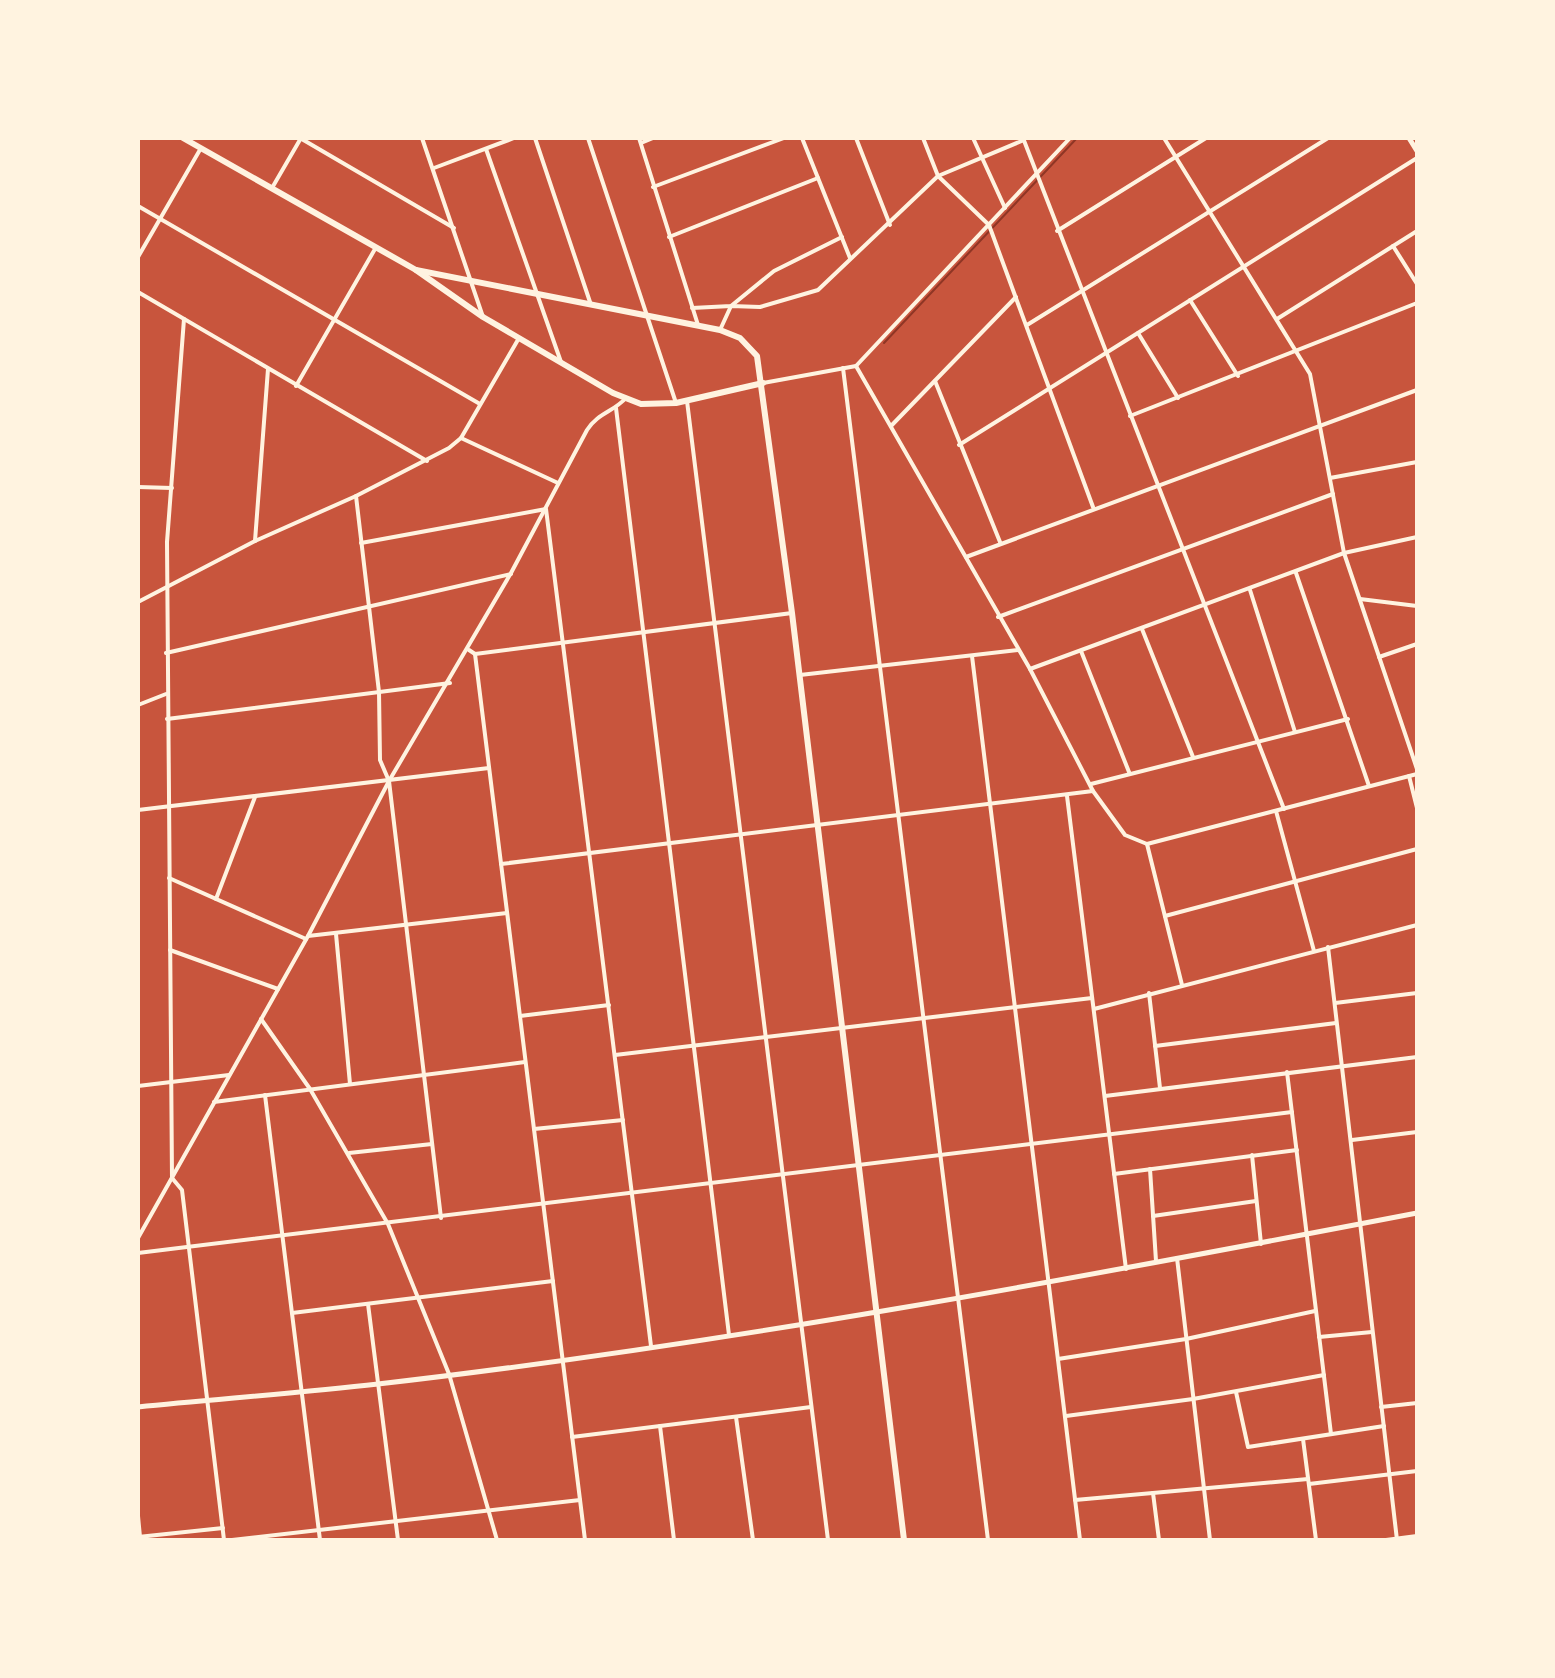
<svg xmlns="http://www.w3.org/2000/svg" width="1555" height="1678" font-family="Mulish,sans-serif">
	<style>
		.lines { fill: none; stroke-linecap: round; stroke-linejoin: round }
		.stream { stroke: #8f3625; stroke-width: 2 }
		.minor { stroke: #fff3e0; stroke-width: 4 }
		.tertiary { stroke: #fff3e0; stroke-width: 5 }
		.secondary { stroke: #fff3e0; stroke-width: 6 }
	</style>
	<rect width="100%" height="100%" fill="#c8553d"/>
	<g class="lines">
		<g class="stream">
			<polyline points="1416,138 1417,139"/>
			<polyline points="884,343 1077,138"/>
		</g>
		<g class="minor">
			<polyline points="300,138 454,228"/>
			<polyline points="422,138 483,317"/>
			<polyline points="535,138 591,305"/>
			<polyline points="588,138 676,403"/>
			<polyline points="639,138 698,325"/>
			<polyline points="802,138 850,258"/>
			<polyline points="856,138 890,225"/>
			<polyline points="923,138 938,176 989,225 1093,507"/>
			<polyline points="973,138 1005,208"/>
			<polyline points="1023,138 1284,809"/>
			<polyline points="1164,138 1310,374 1344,553 1417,769"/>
			<polyline points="641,143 653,138"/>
			<polyline points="486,149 561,362"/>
			<polyline points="434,168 514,138"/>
			<polyline points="653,187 784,138"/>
			<polyline points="272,188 301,138"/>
			<polyline points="138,206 480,404"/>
			<polyline points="1057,231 1206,138"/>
			<polyline points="669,237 818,178"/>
			<polyline points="1393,246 1417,284"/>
			<polyline points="138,257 201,148"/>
			<polyline points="138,292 427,461"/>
			<polyline points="1190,300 1238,376"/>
			<polyline points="692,308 731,306 774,271 842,237"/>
			<polyline points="184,319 167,542 172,1178 182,1190 224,1540"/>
			<polyline points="1277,319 1417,231"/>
			<polyline points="1027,325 1328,138"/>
			<polyline points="720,330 731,306 760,307 818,290 938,176 1024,140"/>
			<polyline points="1138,333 1178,398"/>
			<polyline points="856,366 1030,669 1093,791 1125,835 1147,844 1417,774"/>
			<polyline points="843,368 988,1540"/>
			<polyline points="935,381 1000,542"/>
			<polyline points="763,383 856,366 1070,138"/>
			<polyline points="296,386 375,249"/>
			<polyline points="687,401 828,1540"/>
			<polyline points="616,408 729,1335"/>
			<polyline points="1130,416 1417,303"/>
			<polyline points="891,426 1016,297"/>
			<polyline points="461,438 558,483"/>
			<polyline points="959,445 1417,158"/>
			<polyline points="1330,478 1417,462"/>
			<polyline points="138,487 172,488"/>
			<polyline points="356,496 379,692 380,760 389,781 441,1218"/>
			<polyline points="255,541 268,369"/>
			<polyline points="361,543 546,509 651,1346"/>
			<polyline points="966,557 1417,390"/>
			<polyline points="1296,573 1369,786"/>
			<polyline points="1250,590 1295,732"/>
			<polyline points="1360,599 1417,606"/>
			<polyline points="138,602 255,541 356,496 449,448 461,438 519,338"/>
			<polyline points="998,617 1333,494"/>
			<polyline points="1142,629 1193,757"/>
			<polyline points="469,650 475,654 792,613"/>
			<polyline points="1081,651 1129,772"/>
			<polyline points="166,653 511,574"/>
			<polyline points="475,654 585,1540"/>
			<polyline points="972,656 1080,1540"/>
			<polyline points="1379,657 1417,644"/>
			<polyline points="1030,669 1344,553 1417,537"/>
			<polyline points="800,675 1018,650"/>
			<polyline points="138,705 166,694"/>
			<polyline points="167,719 450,683"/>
			<polyline points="1409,776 1417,808"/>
			<polyline points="1091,784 1348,719"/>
			<polyline points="1067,796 1126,1269"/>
			<polyline points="138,810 489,768"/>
			<polyline points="1276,811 1314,951"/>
			<polyline points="1147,844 1182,985"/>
			<polyline points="501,864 1093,791"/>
			<polyline points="169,878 306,939"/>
			<polyline points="216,899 255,797"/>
			<polyline points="1165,916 1417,849"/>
			<polyline points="336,934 350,1084"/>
			<polyline points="308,936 507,913"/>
			<polyline points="1328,947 1397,1540"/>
			<polyline points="170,950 278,989"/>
			<polyline points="1149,993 1160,1088"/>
			<polyline points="1335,1003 1417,993"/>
			<polyline points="1094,1009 1417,925"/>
			<polyline points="520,1016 609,1005"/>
			<polyline points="261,1019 310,1089 388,1224 449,1374 497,1540"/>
			<polyline points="1155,1046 1336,1023"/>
			<polyline points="615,1055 1092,998"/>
			<polyline points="1287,1072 1331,1434"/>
			<polyline points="138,1086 229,1075"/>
			<polyline points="265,1095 320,1540"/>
			<polyline points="1105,1096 1417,1057"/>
			<polyline points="214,1102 525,1062"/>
			<polyline points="534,1129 623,1120"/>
			<polyline points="1352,1140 1417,1132"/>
			<polyline points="349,1153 432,1144"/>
			<polyline points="1252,1155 1261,1244"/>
			<polyline points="1150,1169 1156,1261"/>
			<polyline points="1114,1174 1297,1150"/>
			<polyline points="1153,1216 1256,1201"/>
			<path d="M 138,1238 L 308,936 L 389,781 L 511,573 L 587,430 C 598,413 613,412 626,398"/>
			<polyline points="138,1253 1292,1112"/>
			<polyline points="1177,1258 1210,1540"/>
			<polyline points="368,1304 398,1540"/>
			<polyline points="292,1313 553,1281"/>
			<polyline points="1319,1337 1372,1332"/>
			<polyline points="1058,1359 1186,1339 1315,1311"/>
			<polyline points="1236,1392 1248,1447 1384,1426"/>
			<polyline points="1381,1407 1417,1403"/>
			<polyline points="1066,1416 1193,1399 1324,1375"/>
			<polyline points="736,1417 753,1540"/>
			<polyline points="660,1426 674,1540"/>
			<polyline points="572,1437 811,1407"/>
			<polyline points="1303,1439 1316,1540"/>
			<polyline points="1309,1484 1417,1471"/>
			<polyline points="1153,1493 1159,1540"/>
			<polyline points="1075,1500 1308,1479"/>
			<polyline points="138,1516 140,1537"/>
			<polyline points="138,1537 223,1528"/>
			<polyline points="232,1540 580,1500"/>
			<polyline points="1386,1540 1417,1536"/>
		</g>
		<g class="tertiary">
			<polyline points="1409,138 1417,151"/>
			<path d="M 138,1407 C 218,1399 298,1393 378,1384 C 726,1344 1073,1279 1417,1213"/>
		</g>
		<g class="secondary">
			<polyline points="183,138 416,270 483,317 613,393 641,404 676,403 763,383"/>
			<polyline points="416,270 720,330 740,338 757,356 792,613 904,1540"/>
		</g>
	</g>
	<rect width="1555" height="1678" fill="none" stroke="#fff3e0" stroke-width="280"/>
</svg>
